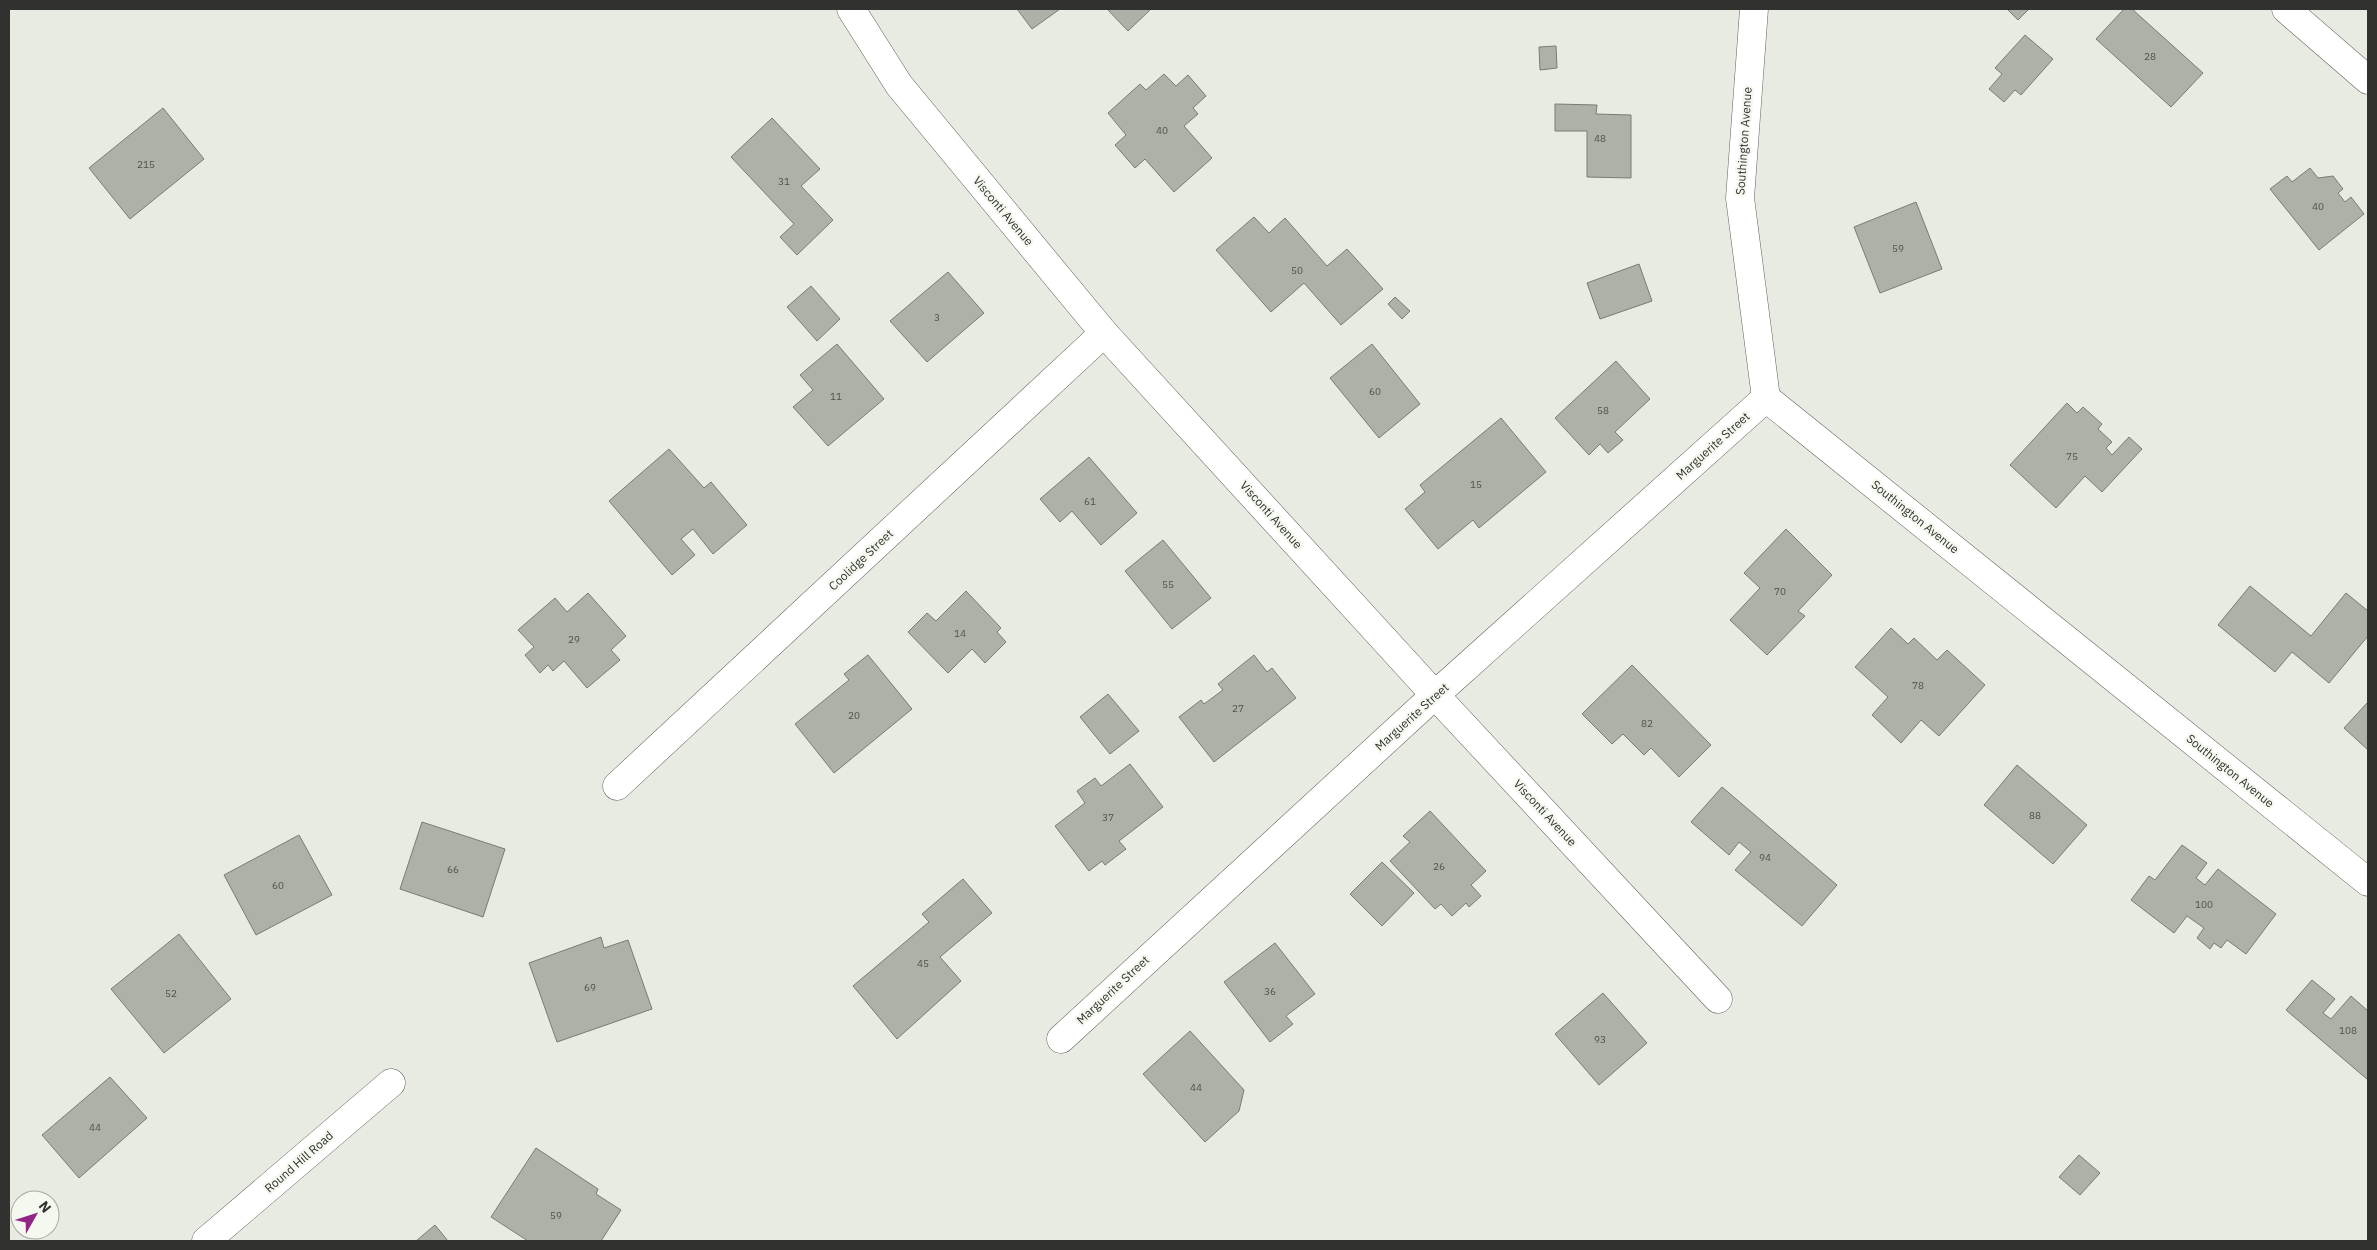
<svg xmlns="http://www.w3.org/2000/svg" width="2377" height="1250" font-family="'IBM Plex Sans',sans-serif">
	<style>
		.building { fill: #adb1a8; stroke: #797c74 }
		.lines { fill: none; stroke-linecap: round; stroke-linejoin: round }
		.minor-casing { stroke: #60635b; stroke-width: 29 }
		.minor { stroke: #fff; stroke-width: 28 }
		.labels { text-anchor: middle; stroke-width: 4.5; stroke-linejoin: round; paint-order: stroke }
		.number-label { font-size: 10px; fill: #50524d }
		.street-label { font-size: 12px; fill: #31322f; stroke: #f4f8ef }
	</style>
	<rect width="100%" height="100%" fill="#e7ebe2"/>
	<g class="building">
		<polygon points="1017,9 1060,9 1032,29"/>
		<polygon points="1107,9 1151,9 1128,31"/>
		<polygon points="2007,9 2029,9 2018,20"/>
		<polygon points="2124,9 2132,9 2203,73 2171,107 2096,39"/>
		<polygon points="2025,35 2053,59 2021,95 2015,90 2004,102 1989,89 2002,74 1995,68"/>
		<polygon points="1556,46 1557,68 1540,70 1539,47"/>
		<polygon points="1164,74 1176,86 1188,75 1206,96 1193,108 1198,114 1184,126 1212,158 1174,192 1145,159 1135,168 1115,145 1126,135 1108,113 1140,84 1146,90"/>
		<polygon points="1555,104 1597,105 1596,114 1631,115 1631,178 1587,177 1587,131 1555,131"/>
		<polygon points="163,108 204,159 130,219 89,168"/>
		<polygon points="772,118 820,169 801,186 833,220 797,255 780,237 794,224 731,157"/>
		<polygon points="2310,168 2318,178 2333,176 2343,189 2338,193 2345,202 2351,197 2364,214 2319,250 2270,189 2287,176 2292,182"/>
		<polygon points="1916,202 1942,269 1880,293 1854,227"/>
		<polygon points="1254,217 1269,233 1285,218 1327,266 1347,249 1383,289 1341,325 1304,283 1271,312 1216,250"/>
		<polygon points="1639,264 1652,301 1600,319 1587,283"/>
		<polygon points="948,272 984,313 927,362 890,321"/>
		<polygon points="811,286 840,319 817,341 787,307"/>
		<polygon points="1395,297 1410,311 1402,319 1388,304"/>
		<polygon points="837,344 884,399 828,446 793,407 813,390 800,375"/>
		<polygon points="1372,344 1420,404 1379,438 1330,378"/>
		<polygon points="1616,361 1650,399 1615,432 1623,440 1608,453 1600,444 1589,455 1555,418"/>
		<polygon points="2067,403 2077,413 2083,407 2102,424 2098,429 2112,442 2106,448 2112,455 2129,437 2142,449 2102,492 2085,476 2056,508 2010,465"/>
		<polygon points="1501,418 1546,472 1479,528 1473,520 1438,549 1405,509 1425,492 1420,485"/>
		<polygon points="669,449 704,488 711,482 747,525 713,554 693,529 681,539 695,555 672,575 609,501"/>
		<polygon points="1089,457 1137,513 1101,545 1072,511 1060,522 1040,499"/>
		<polygon points="1786,529 1832,575 1798,611 1805,616 1767,655 1730,620 1760,588 1744,573"/>
		<polygon points="1163,540 1211,598 1172,629 1125,571"/>
		<polygon points="2250,586 2311,636 2346,593 2368,611 2368,636 2329,683 2292,652 2275,672 2218,625"/>
		<polygon points="966,591 1001,628 997,632 1006,642 985,663 972,649 948,673 908,632 927,613 936,621"/>
		<polygon points="588,593 626,636 611,650 620,660 587,688 564,661 553,671 548,665 540,673 525,655 534,647 518,630 555,598 567,612"/>
		<polygon points="1891,628 1908,644 1914,638 1937,660 1947,650 1985,685 1939,736 1921,720 1901,743 1872,715 1888,697 1855,667"/>
		<polygon points="868,655 912,709 834,773 795,724 849,680 844,674"/>
		<polygon points="1254,655 1267,672 1272,668 1296,698 1214,762 1179,717 1201,700 1204,704 1223,690 1218,684"/>
		<polygon points="1632,665 1711,745 1679,777 1651,748 1644,755 1623,734 1612,744 1582,714"/>
		<polygon points="1108,694 1139,731 1110,754 1080,717"/>
		<polygon points="2368,702 2368,750 2344,728"/>
		<polygon points="1130,764 1163,807 1119,841 1126,849 1105,865 1102,861 1089,871 1055,826 1085,803 1077,791 1095,778 1101,786"/>
		<polygon points="2017,765 2087,825 2053,864 1984,805"/>
		<polygon points="1722,787 1837,885 1802,926 1735,870 1751,852 1739,842 1729,855 1691,822"/>
		<polygon points="1430,811 1486,871 1471,885 1481,896 1469,907 1466,903 1452,916 1441,904 1435,909 1390,861 1410,842 1403,836"/>
		<polygon points="422,822 505,849 483,917 400,889"/>
		<polygon points="299,835 332,895 256,935 224,875"/>
		<polygon points="2182,845 2207,863 2196,878 2205,885 2218,869 2276,914 2246,954 2227,940 2221,948 2214,943 2210,949 2197,938 2204,928 2187,916 2174,933 2131,900 2149,876 2155,880"/>
		<polygon points="1382,862 1414,893 1382,926 1350,894"/>
		<polygon points="963,879 992,913 940,957 961,981 897,1039 853,986 929,922 922,914"/>
		<polygon points="179,934 231,999 164,1053 111,989"/>
		<polygon points="601,937 604,948 628,940 652,1009 557,1042 529,963"/>
		<polygon points="1275,943 1315,994 1286,1016 1293,1024 1270,1042 1224,982"/>
		<polygon points="2312,980 2335,999 2323,1013 2331,1019 2351,996 2368,1011 2368,1080 2286,1010"/>
		<polygon points="1603,993 1647,1043 1599,1085 1555,1034"/>
		<polygon points="1190,1031 1244,1090 1239,1111 1205,1142 1143,1074"/>
		<polygon points="110,1077 147,1118 79,1178 42,1135"/>
		<polygon points="536,1148 598,1189 596,1194 621,1210 601,1241 528,1241 491,1217"/>
		<polygon points="2079,1155 2100,1173 2080,1195 2059,1177"/>
		<polygon points="435,1225 448,1241 416,1241"/>
	</g>
	<g class="lines">
		<g class="minor-casing">
			<g id="minor">
				<polyline points="851,9 899,85 1104,333 1435,695 1718,999"/>
				<polyline points="1754,9 1740,198 1766,398 2368,882"/>
				<polyline points="2286,9 2368,80"/>
				<polyline points="617,786 1104,333"/>
				<polyline points="1061,1039 1435,695 1766,398"/>
				<polyline points="206,1241 391,1083"/>
			</g>
		</g>
		<use href="#minor" class="minor"/>
	</g>
	<g class="labels">
		<g class="number-label">
			<text x="2150" y="60">28</text>
			<text x="1162" y="134">40</text>
			<text x="1600" y="142">48</text>
			<text x="146" y="168">215</text>
			<text x="784" y="185">31</text>
			<text x="2318" y="210">40</text>
			<text x="1898" y="252">59</text>
			<text x="1297" y="274">50</text>
			<text x="937" y="321">3</text>
			<text x="1375" y="395">60</text>
			<text x="836" y="400">11</text>
			<text x="1603" y="414">58</text>
			<text x="2072" y="460">75</text>
			<text x="1476" y="488">15</text>
			<text x="1090" y="505">61</text>
			<text x="1168" y="588">55</text>
			<text x="1780" y="595">70</text>
			<text x="960" y="637">14</text>
			<text x="574" y="643">29</text>
			<text x="1918" y="689">78</text>
			<text x="1238" y="712">27</text>
			<text x="854" y="719">20</text>
			<text x="1647" y="727">82</text>
			<text x="2035" y="819">88</text>
			<text x="1108" y="821">37</text>
			<text x="1765" y="861">94</text>
			<text x="1439" y="870">26</text>
			<text x="453" y="873">66</text>
			<text x="278" y="889">60</text>
			<text x="2204" y="908">100</text>
			<text x="923" y="967">45</text>
			<text x="590" y="991">69</text>
			<text x="1270" y="995">36</text>
			<text x="171" y="997">52</text>
			<text x="2348" y="1034">108</text>
			<text x="1600" y="1043">93</text>
			<text x="1196" y="1091">44</text>
			<text x="95" y="1131">44</text>
			<text x="556" y="1219">59</text>
		</g>
		<g class="street-label">
			<text transform="translate(1744 141) rotate(-86)" y="4">Southington Avenue</text>
			<text transform="translate(1003 211) rotate(50)" y="4">Visconti Avenue</text>
			<text transform="translate(1713 446) rotate(-42)" y="4">Marguerite Street</text>
			<text transform="translate(1271 515) rotate(48)" y="4">Visconti Avenue</text>
			<text transform="translate(1915 517) rotate(39)" y="4">Southington Avenue</text>
			<text transform="translate(861 560) rotate(-43)" y="4">Coolidge Street</text>
			<text transform="translate(1412 717) rotate(-42)" y="4">Marguerite Street</text>
			<text transform="translate(2230 771) rotate(39)" y="4">Southington Avenue</text>
			<text transform="translate(1545 813) rotate(47)" y="4">Visconti Avenue</text>
			<text transform="translate(1113 990) rotate(-43)" y="4">Marguerite Street</text>
			<text transform="translate(299 1162) rotate(-41)" y="4">Round Hill Road</text>
		</g>
	</g>
	<rect width="2377" height="1250" fill="none" stroke="#31322f" stroke-width="20"/>
	<g transform="translate(35 1215) rotate(51)"><circle r="24" fill="#f4f8ef" stroke="#a6a9a2"/>
	<path d="M0-4L9 19L0 12L-9 19Z" fill="#932384"/>
	<text y="-8" font-size="14" font-weight="bold" text-anchor="middle" fill="#31322f">N</text>
	</g>
</svg>
